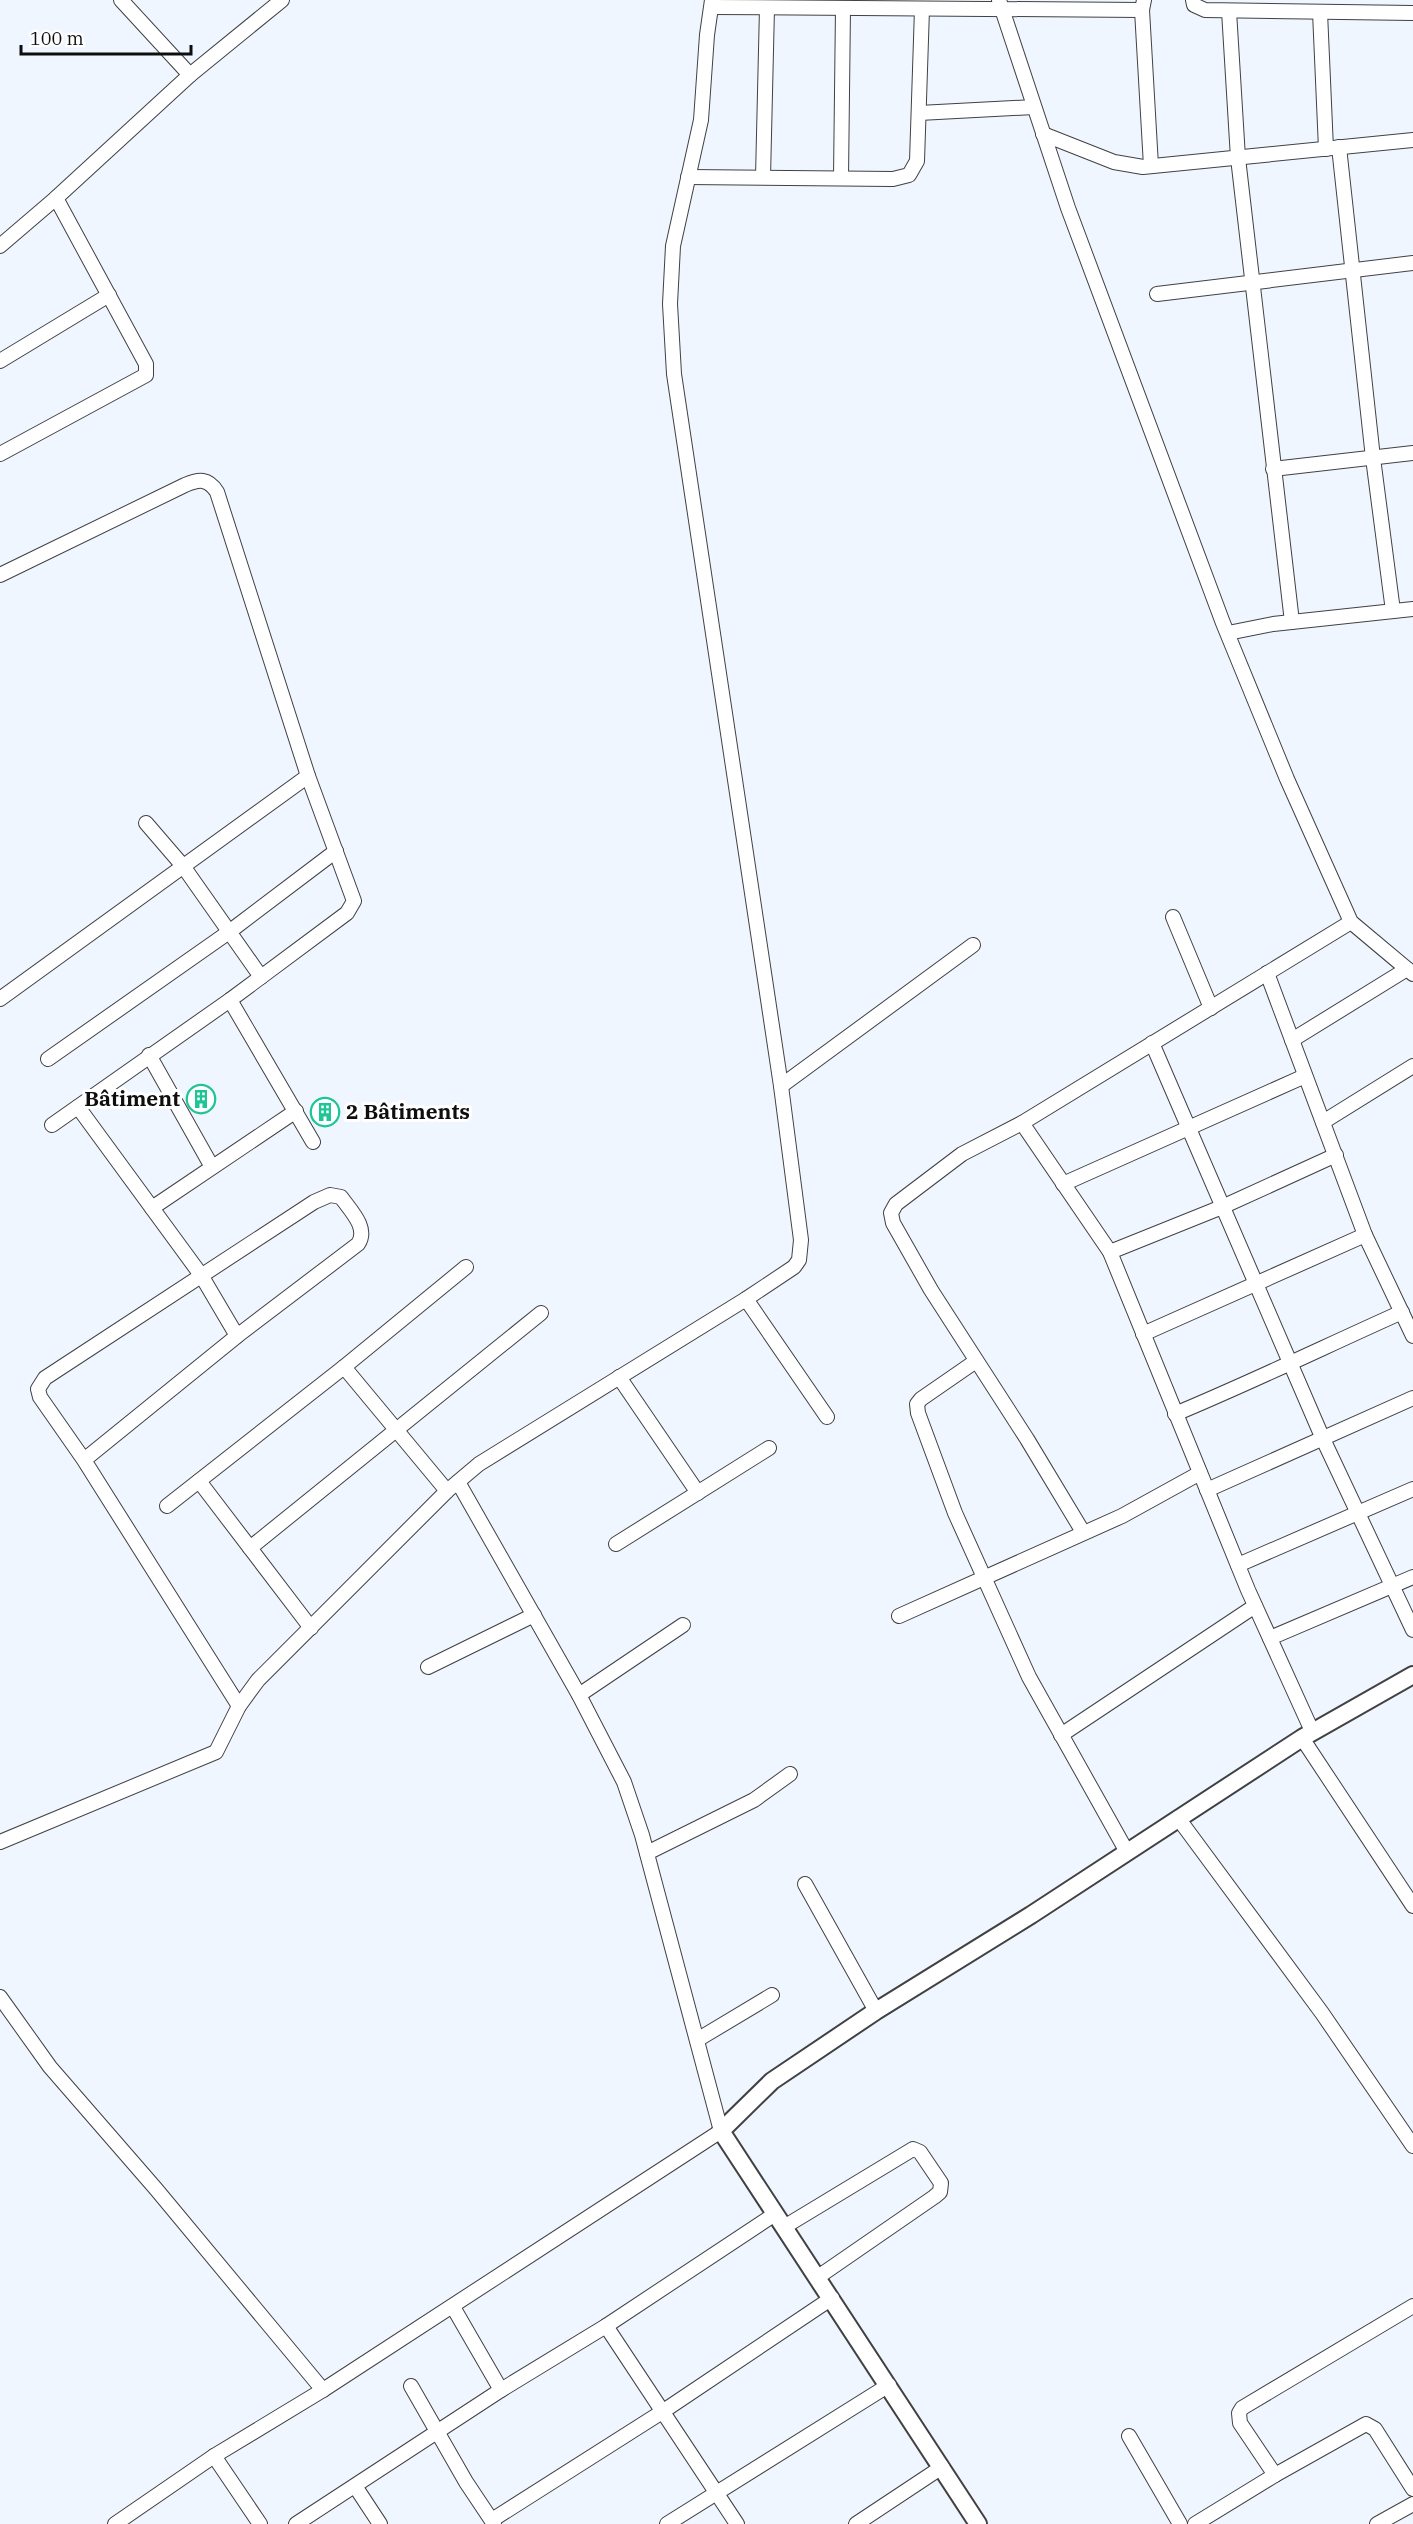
<svg xmlns="http://www.w3.org/2000/svg" width="1413" height="2524" font-family="'IBM Plex Serif',serif">
	<style>
		.lines { fill: none; stroke-linecap: round; stroke-linejoin: round }
		.minor-casing { stroke: #414141; stroke-width: 16 }
		.tertiary-casing { stroke: #414141; stroke-width: 20 }
		.minor { stroke: #fff; stroke-width: 14 }
		.tertiary { stroke: #fff; stroke-width: 16 }
		.labels { text-anchor: middle; stroke-width: 6; stroke-linejoin: round; paint-order: stroke }
		.poi-label { font-size: 21px; font-weight: bold; fill: #0e0e0e; stroke: #fff; text-anchor: end }
	</style>
	<rect width="100%" height="100%" fill="#eff6ff"/>
	<g class="lines">
		<g class="minor-casing">
			<g id="minor">
				<polyline points="121,0 190,75"/>
				<polyline points="999,0 1068,208 1223,623 1287,779 1351,922 1413,974"/>
				<polyline points="1193,0 1194,5 1205,10 1413,13"/>
				<polyline points="712,7 1142,10 1144,0"/>
				<polyline points="1142,10 1151,166"/>
				<polyline points="1229,11 1238,158 1292,622"/>
				<polyline points="1320,12 1326,149"/>
				<polyline points="919,113 1034,107"/>
				<polyline points="1043,134 1114,162 1143,167 1413,140"/>
				<polyline points="1339,147 1373,458 1393,611"/>
				<polyline points="688,177 893,179 909,175 917,161 922,9"/>
				<polyline points="763,177 767,8"/>
				<polyline points="841,177 843,8"/>
				<polyline points="0,246 56,198 190,75 282,0"/>
				<polyline points="1157,294 1413,263"/>
				<polyline points="0,361 109,295"/>
				<polyline points="0,454 146,375 146,364 56,198"/>
				<polyline points="1273,469 1413,453"/>
				<path d="M 0,575 L 185,485 C 199,479 208,478 217,492 L 308,776 L 354,901 L 347,913 L 230,1000 L 52,1125"/>
				<polyline points="1228,633 1273,624 1413,609"/>
				<polyline points="146,823 183,866 261,977"/>
				<polyline points="1173,917 1211,1008"/>
				<polyline points="1267,973 1365,1235 1413,1336"/>
				<polyline points="0,999 308,776"/>
				<polyline points="230,1000 313,1142"/>
				<polyline points="1292,1040 1407,969"/>
				<polyline points="1152,1043 1323,1439 1413,1630"/>
				<polyline points="149,1055 212,1167"/>
				<polyline points="48,1059 229,932 336,851"/>
				<polyline points="781,1086 973,945"/>
				<polyline points="78,1107 201,1275 237,1336"/>
				<polyline points="1323,1122 1413,1066"/>
				<polyline points="1022,1123 1110,1252 1248,1590 1312,1731"/>
				<polyline points="1063,1184 1305,1076"/>
				<polyline points="152,1208 296,1111"/>
				<polyline points="1110,1252 1222,1207 1336,1155"/>
				<polyline points="746,1299 827,1417"/>
				<polyline points="1143,1334 1365,1235"/>
				<polyline points="976,1361 921,1399 917,1404 918,1413 955,1513 1029,1677 1127,1852"/>
				<polyline points="344,1367 447,1491"/>
				<polyline points="619,1377 698,1493"/>
				<path d="M 1175,1414 C 1252,1382 1326,1346 1402,1312"/>
				<path d="M 84,1460 L 237,1336 L 358,1244 C 369,1228 350,1210 341,1197 L 330,1195 L 314,1202 L 45,1378 L 38,1389 L 40,1397 L 84,1460 L 239,1706"/>
				<polyline points="199,1481 311,1628"/>
				<polyline points="1207,1490 1413,1398"/>
				<polyline points="167,1506 344,1367 466,1267"/>
				<polyline points="1083,1532 1027,1439 931,1290 893,1223 891,1213 896,1204 962,1154 1022,1123 1351,922"/>
				<polyline points="616,1544 769,1448"/>
				<polyline points="250,1548 541,1313"/>
				<polyline points="1238,1565 1413,1489"/>
				<polyline points="899,1616 1122,1516 1200,1473"/>
				<polyline points="1270,1638 1413,1577"/>
				<polyline points="428,1667 534,1615"/>
				<polyline points="579,1695 683,1625"/>
				<polyline points="1061,1735 1255,1606"/>
				<polyline points="1302,1738 1413,1906"/>
				<polyline points="1178,1818 1322,2013 1413,2146"/>
				<polyline points="0,1842 216,1752 239,1706 258,1680 447,1491 479,1464 746,1299 794,1267 799,1260 801,1240 781,1086 674,374 670,304 673,246 701,120 707,35 712,0"/>
				<polyline points="647,1853 754,1800 790,1774"/>
				<polyline points="805,1884 876,2011"/>
				<polyline points="0,1997 50,2067 156,2189 323,2390"/>
				<polyline points="697,2040 772,1995"/>
				<polyline points="784,2227 913,2149 920,2152 941,2183 940,2192 934,2197 818,2277"/>
				<polyline points="453,2307 501,2390"/>
				<polyline points="606,2326 737,2524"/>
				<polyline points="411,2386 466,2482 494,2524"/>
				<polyline points="1129,2436 1180,2524"/>
				<polyline points="214,2456 260,2524"/>
				<polyline points="1275,2475 1240,2423 1239,2413 1242,2408 1413,2306"/>
				<polyline points="355,2486 380,2524"/>
				<polyline points="492,2520 662,2412 832,2298"/>
				<polyline points="115,2524 214,2456 323,2390 721,2131 642,1835 624,1782 579,1695 458,1482"/>
				<polyline points="296,2524 501,2390 606,2326 775,2214"/>
				<polyline points="667,2524 889,2385"/>
				<polyline points="856,2524 942,2467"/>
				<polyline points="1195,2524 1275,2475 1366,2424 1375,2429 1413,2489"/>
				<polyline points="1377,2524 1413,2504"/>
			</g>
		</g>
		<g class="tertiary-casing">
			<polyline id="tertiary" points="978,2524 721,2131 772,2081 876,2011 1031,1915 1302,1738 1413,1675"/>
		</g>
		<use href="#minor" class="minor"/>
		<use href="#tertiary" class="tertiary"/>
	</g>
	<defs>
		<g id="building-ring" transform="scale(1.5)"><circle r="9.5" fill="#fff" stroke="#20c596" stroke-width="1.5"/><path d="M-4-6H4V6H1V3H-1V6H-4ZM-2.5-4.3h1.7v1.8h-1.7ZM.8-4.3h1.7v1.8H.8ZM-2.5-1h1.7V.8h-1.7ZM.8-1h1.7V.8H.8Z" fill="#20c596"/></g>
	</defs>
	<g fill-rule="evenodd">
		<use href="#building-ring" x="201" y="1099"/>
		<use href="#building-ring" x="325" y="1112"/>
	</g>
	<g class="labels">
		<g class="poi-label">
			<text x="180" y="1106">Bâtiment</text>
			<text x="346" y="1119" text-anchor="start">2 Bâtiments</text>
		</g>
	</g>
	<path d="M21 45v9h170v-9" fill="none" stroke="#0e0e0e" stroke-width="3"/>
	<text x="30" y="45" font-size="18" fill="#0e0e0e" stroke="#ffffff" stroke-width="4.5" paint-order="stroke">100 m</text>
</svg>
